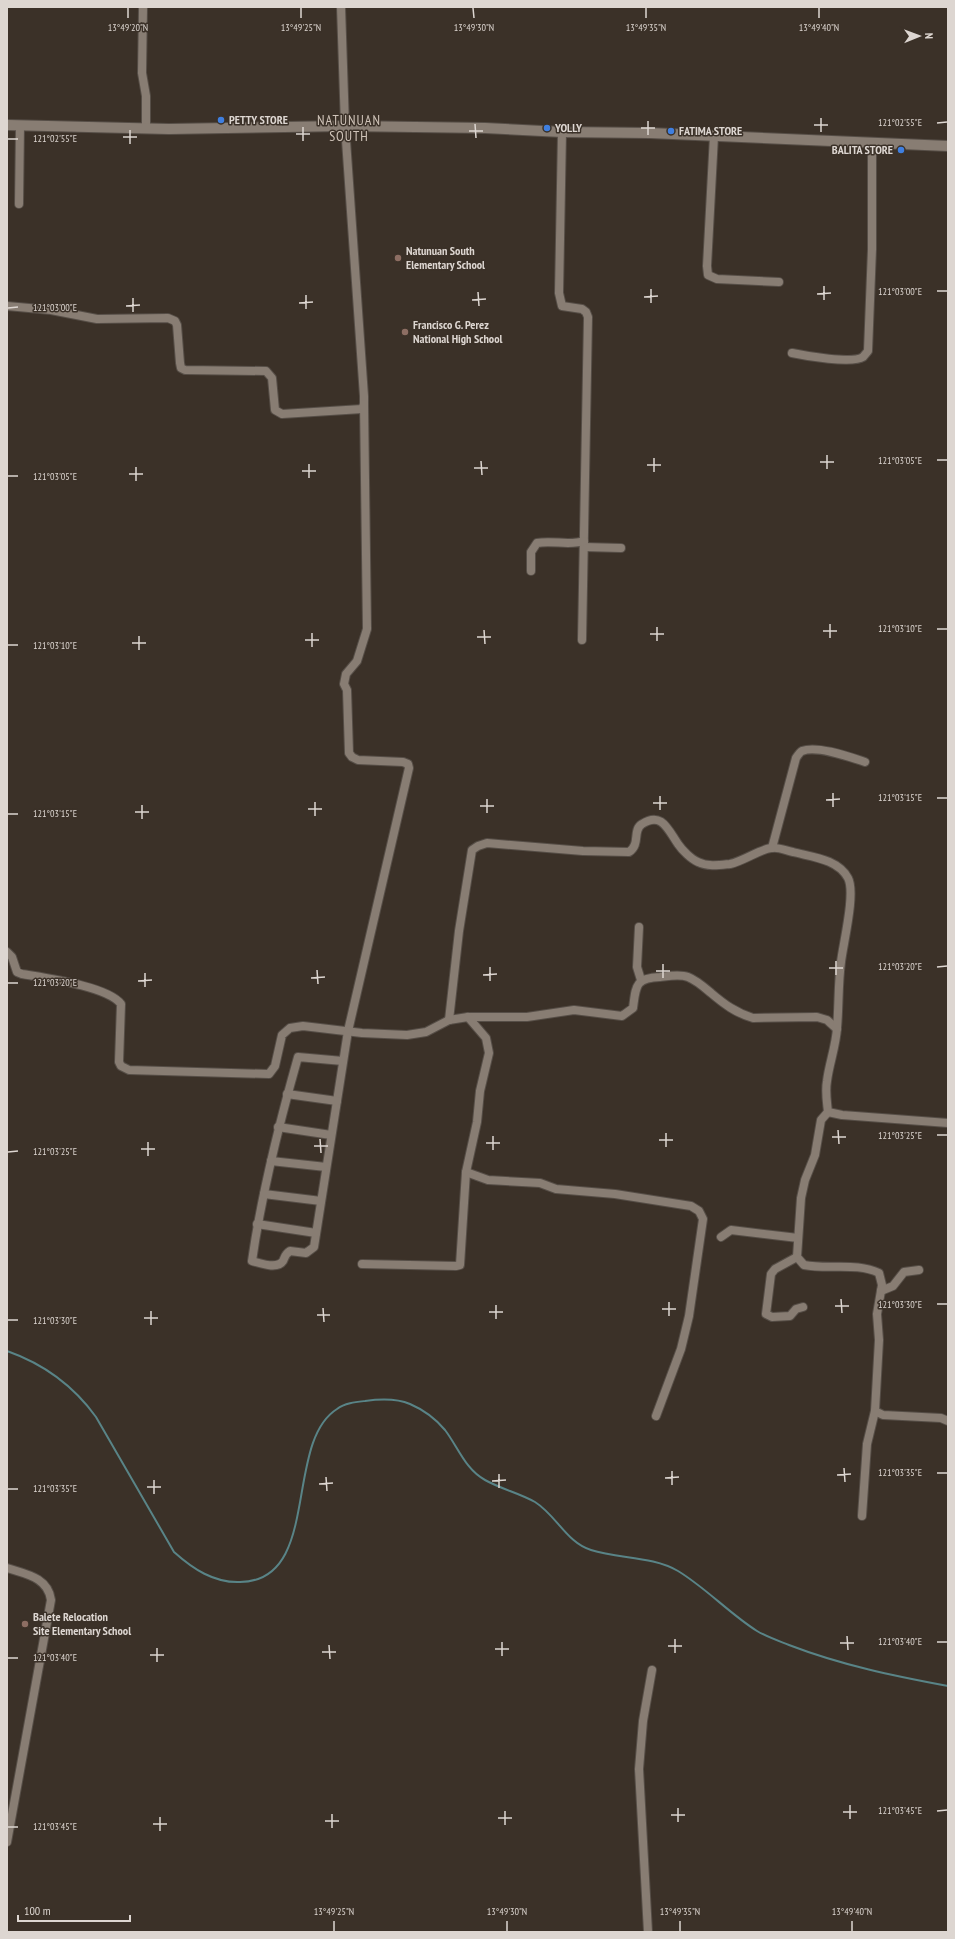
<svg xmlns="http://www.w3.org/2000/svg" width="955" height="1939" font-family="'PT Sans Narrow',sans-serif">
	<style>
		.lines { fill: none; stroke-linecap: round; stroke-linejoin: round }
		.stream { stroke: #598487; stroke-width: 2 }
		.minor-casing { stroke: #564e47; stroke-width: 10 }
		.tertiary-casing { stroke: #564e47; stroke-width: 12 }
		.minor { stroke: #887d73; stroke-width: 8 }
		.tertiary { stroke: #887d73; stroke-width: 10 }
		.ticks { fill: none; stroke: #ddd6d1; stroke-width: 1.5 }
		.shop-dot { fill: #3f7fe0; stroke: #3b3128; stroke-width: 1.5 }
		.education-dot { fill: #8d6e63; stroke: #3b3128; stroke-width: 1.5 }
		.labels { text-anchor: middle; stroke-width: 3; stroke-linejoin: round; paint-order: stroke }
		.poi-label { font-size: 12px; font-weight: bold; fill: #ddd6d1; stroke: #3b3128; text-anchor: start }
		.quarter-label { font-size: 14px; letter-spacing: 1px; fill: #d0c4b9; stroke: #3b3128 }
		.ticks-label { font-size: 10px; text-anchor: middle; fill: #ddd6d1; stroke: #3b3128; stroke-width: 3; stroke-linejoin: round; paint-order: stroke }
	</style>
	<rect width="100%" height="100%" fill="#3b3128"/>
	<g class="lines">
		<path class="stream" d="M 7,1351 C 44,1364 73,1385 96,1417 L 174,1552 C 193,1569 214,1583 240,1582 C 322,1581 283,1443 337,1409 C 345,1403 356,1402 365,1401 C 379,1399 396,1398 410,1404 C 424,1410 435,1418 445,1430 C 458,1447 465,1469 485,1480 C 501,1489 519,1493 535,1502 C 556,1515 567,1543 591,1550 C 619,1559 652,1556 678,1571 C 706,1588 730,1614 757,1631 C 767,1637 779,1641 789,1645 C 841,1665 894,1676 948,1686"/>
		<g class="minor-casing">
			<g id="minor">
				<polyline points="143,7 142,73 146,96 146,129"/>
				<polyline points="562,132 559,293 562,306 582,309 586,312 588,317 582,640"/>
				<polyline points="714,136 707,266 708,275 717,279 779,282"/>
				<polyline points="19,204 20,125"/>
				<polyline points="7,306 51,310 97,319 168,318 175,321 177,325 180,363 181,368 185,370 266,371 272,378 275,410 282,414 362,409 364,404 364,396 345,126 341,7"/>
				<path d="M 792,353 C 806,356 852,364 863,357 L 868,351 L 872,249 L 872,143"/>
				<polyline points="584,547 621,548"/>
				<path d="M 531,571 L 531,552 L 537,543 C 553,540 569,546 584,541"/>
				<path d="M 772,848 L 796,758 C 798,755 800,752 802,751 C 817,745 850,757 865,762"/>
				<polyline points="639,927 637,967 641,980"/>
				<path d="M 7,952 L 12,957 L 17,972 L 22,974 C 45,978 107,986 121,1004 L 119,1062 L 121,1066 L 129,1070 L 269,1074 L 275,1066 L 282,1035 L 290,1028 L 303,1026 L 362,1033 L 407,1035 L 426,1032 L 449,1020 L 468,1017 L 527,1017 L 574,1010 L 622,1016 L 633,1008 C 636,986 635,978 660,977 C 669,976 680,974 688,977 C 696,980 704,987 711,993 C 724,1004 736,1013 753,1018 L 817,1017 L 827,1020 L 837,1029"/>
				<path d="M 449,1020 L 459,931 L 472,850 L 478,846 L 487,843 L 583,851 L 629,852 C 641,844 632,830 642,824 C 662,811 668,830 678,844 C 682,850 691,859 698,862 C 708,867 720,865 730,864 C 744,861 762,848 772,848 C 779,847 787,851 793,852 C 812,857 838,859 848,878 C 856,893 843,944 841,962 C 838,984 839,1006 837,1028 C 836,1046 829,1064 827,1081 C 825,1092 827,1102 828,1112 L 842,1115 L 948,1123"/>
				<path d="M 343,1061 L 298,1057 C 279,1124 262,1191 252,1261 C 260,1263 277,1270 283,1261 C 285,1257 285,1254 290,1251 L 306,1253 L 314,1247 L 348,1031 L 409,768 L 408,764 L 403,762 L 358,760 L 352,757 L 349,753 L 347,690 L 344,684 L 346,674 L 357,661 L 367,629 L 364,404"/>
				<polyline points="287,1094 337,1101"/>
				<path d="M 828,1112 L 821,1120 L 815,1155 L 805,1180 L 801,1198 L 797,1257 L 804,1265 C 828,1270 857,1262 879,1273 L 882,1285 L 877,1314 L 879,1340 L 875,1411 L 883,1415 L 941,1418 L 948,1421"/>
				<polyline points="278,1127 331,1135"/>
				<polyline points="271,1161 326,1167"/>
				<polyline points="466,1172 488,1180 540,1183 556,1189 615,1194 691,1206 699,1211 703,1219 689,1316 681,1349 656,1416"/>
				<polyline points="264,1194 321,1201"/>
				<polyline points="257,1224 316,1233"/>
				<polyline points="721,1237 731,1230 798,1238"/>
				<polyline points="797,1257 775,1269 771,1274 766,1314 772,1317 790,1316 796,1309 803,1307"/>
				<polyline points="362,1264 456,1266 460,1265 466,1172 477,1122 480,1091 489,1053 486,1038 468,1017"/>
				<polyline points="881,1291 893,1286 904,1272 919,1270"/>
				<polyline points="862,1516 867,1444 875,1411"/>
				<path d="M 7,1568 C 25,1574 48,1577 51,1600 L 7,1842"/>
				<polyline points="648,1932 639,1769 643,1721 652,1670"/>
			</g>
		</g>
		<g class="tertiary-casing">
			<polyline id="tertiary" points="7,125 169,129 345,126 485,128 562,132 650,133 948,146"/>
		</g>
		<use href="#minor" class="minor"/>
		<use href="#tertiary" class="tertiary"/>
	</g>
	<path class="ticks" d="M 128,8 L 128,18M 301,8 L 301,18M 473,8 L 474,18M 646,8 L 646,18M 819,8 L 819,18M 821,118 L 821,132M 648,121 L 648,135M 937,123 L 947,122M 475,124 L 476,138M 814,125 L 828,125M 303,127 L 303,141M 641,128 L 655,128M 130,130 L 130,144M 469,131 L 483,131M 296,134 L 310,134M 123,137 L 137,137M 8,139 L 18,139M 824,286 L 824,300M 651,289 L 651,303M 937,291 L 947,291M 478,292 L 479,306M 817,294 L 831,293M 306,295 L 306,309M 644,297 L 658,296M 133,298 L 133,312M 472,300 L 486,299M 299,303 L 313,302M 126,306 L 140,305M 8,308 L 18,307M 827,455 L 827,469M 654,458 L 654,472M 937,460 L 947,460M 481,461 L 482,475M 820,462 L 834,462M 309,464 L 309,478M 647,465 L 661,465M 136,467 L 136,481M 474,468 L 488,468M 302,471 L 316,471M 129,474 L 143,474M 8,476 L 18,476M 830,624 L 830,638M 657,627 L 657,641M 937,629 L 947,629M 484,630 L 485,644M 823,631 L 837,631M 312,633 L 312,647M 650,634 L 664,634M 139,636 L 139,650M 477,637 L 491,637M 305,640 L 319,640M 132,643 L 146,643M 8,645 L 18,645M 833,793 L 833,807M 660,796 L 660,810M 937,798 L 947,798M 487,799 L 487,813M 826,800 L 840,799M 315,802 L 315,816M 653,803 L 667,803M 142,805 L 142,819M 480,806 L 494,806M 308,809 L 322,809M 135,812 L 149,812M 8,814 L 18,814M 836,961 L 836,975M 663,964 L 663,978M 490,967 L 490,981M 937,967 L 947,966M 829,968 L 843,968M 317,970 L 318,984M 656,971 L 670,971M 145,973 L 145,987M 483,975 L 497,974M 311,978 L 325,977M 138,981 L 152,980M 8,983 L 18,983M 838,1130 L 839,1144M 666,1133 L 666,1147M 937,1135 L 947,1135M 493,1136 L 493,1150M 832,1137 L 846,1137M 320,1139 L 321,1153M 659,1140 L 673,1140M 148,1142 L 148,1156M 486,1143 L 500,1143M 314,1146 L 328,1146M 141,1149 L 155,1149M 8,1152 L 18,1151M 841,1299 L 842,1313M 669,1302 L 669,1316M 937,1304 L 947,1304M 496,1305 L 496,1319M 835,1306 L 849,1306M 323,1308 L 324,1322M 662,1309 L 676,1309M 151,1311 L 151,1325M 489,1312 L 503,1312M 317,1315 L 330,1315M 144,1318 L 158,1318M 8,1320 L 18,1320M 844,1468 L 845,1482M 672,1471 L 672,1485M 937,1473 L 947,1473M 499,1474 L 499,1488M 837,1475 L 851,1474M 326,1477 L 327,1491M 665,1478 L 679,1477M 154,1480 L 154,1494M 492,1481 L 506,1480M 319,1484 L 333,1483M 147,1487 L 161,1487M 8,1489 L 18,1489M 847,1636 L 848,1650M 675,1639 L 675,1653M 502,1642 L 502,1656M 937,1642 L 947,1642M 840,1643 L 854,1643M 329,1645 L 330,1659M 668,1646 L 682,1646M 157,1648 L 157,1662M 495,1649 L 509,1649M 322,1652 L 336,1652M 150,1655 L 164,1655M 8,1658 L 18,1658M 850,1805 L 850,1819M 678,1808 L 678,1822M 505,1811 L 505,1825M 937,1811 L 947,1810M 843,1812 L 857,1812M 332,1814 L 332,1828M 671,1815 L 685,1815M 160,1817 L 160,1831M 498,1818 L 512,1818M 325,1821 L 339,1821M 153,1824 L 167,1824M 8,1827 L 18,1827M 334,1921 L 334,1931M 507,1921 L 507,1931M 680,1921 L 680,1931M 852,1921 L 852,1931"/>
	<g class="shop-dot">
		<circle cx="221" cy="120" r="4"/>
		<circle cx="547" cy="128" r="4"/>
		<circle cx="671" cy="131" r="4"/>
		<circle cx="901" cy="150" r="4"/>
	</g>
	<g class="education-dot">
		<circle cx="398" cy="258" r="4"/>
		<circle cx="405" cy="332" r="4"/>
		<circle cx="25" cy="1624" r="4"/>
	</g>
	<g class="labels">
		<g class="poi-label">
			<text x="229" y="124">PETTY STORE</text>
			<text x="555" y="132">YOLLY</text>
			<text x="679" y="135">FATIMA STORE</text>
			<text x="893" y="154" text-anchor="end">BALITA STORE</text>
			<text x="406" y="255">Natunuan South<tspan x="406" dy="14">Elementary School</tspan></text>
			<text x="413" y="329">Francisco G. Perez<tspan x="413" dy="14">National High School</tspan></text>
			<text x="33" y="1621">Balete Relocation<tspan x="33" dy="14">Site Elementary School</tspan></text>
		</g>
		<g class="quarter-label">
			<text x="349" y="125">NATUNUAN<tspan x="349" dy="16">SOUTH</tspan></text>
		</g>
	</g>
	<g class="ticks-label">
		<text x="128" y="31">13°49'20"N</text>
		<text x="301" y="31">13°49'25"N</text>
		<text x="474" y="31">13°49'30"N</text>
		<text x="646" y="31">13°49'35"N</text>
		<text x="819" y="31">13°49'40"N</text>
		<text x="900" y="126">121°02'55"E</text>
		<text x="55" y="142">121°02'55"E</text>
		<text x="900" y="295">121°03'00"E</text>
		<text x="55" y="311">121°03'00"E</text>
		<text x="900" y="464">121°03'05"E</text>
		<text x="55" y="480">121°03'05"E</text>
		<text x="900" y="632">121°03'10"E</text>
		<text x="55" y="649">121°03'10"E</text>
		<text x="900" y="801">121°03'15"E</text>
		<text x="55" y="817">121°03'15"E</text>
		<text x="900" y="970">121°03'20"E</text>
		<text x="55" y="986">121°03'20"E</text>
		<text x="900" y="1139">121°03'25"E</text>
		<text x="55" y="1155">121°03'25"E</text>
		<text x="900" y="1308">121°03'30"E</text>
		<text x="55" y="1324">121°03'30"E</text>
		<text x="900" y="1476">121°03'35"E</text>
		<text x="55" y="1492">121°03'35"E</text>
		<text x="900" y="1645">121°03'40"E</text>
		<text x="55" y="1661">121°03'40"E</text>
		<text x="900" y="1814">121°03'45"E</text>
		<text x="55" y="1830">121°03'45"E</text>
		<text x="334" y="1915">13°49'25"N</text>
		<text x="507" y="1915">13°49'30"N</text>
		<text x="680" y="1915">13°49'35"N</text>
		<text x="852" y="1915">13°49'40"N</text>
	</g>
	<rect width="955" height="1939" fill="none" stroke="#ddd6d1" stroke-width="16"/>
	<g transform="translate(919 36) rotate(89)" stroke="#3b3128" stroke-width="3" paint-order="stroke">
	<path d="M0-3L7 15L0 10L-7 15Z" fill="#ddd6d1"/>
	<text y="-6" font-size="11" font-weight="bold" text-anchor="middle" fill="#ddd6d1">N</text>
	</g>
	<path d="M18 1915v6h112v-6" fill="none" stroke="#ddd6d1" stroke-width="2"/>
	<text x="24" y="1915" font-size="12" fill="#ddd6d1" stroke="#3b3128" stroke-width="3" paint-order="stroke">100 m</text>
</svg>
